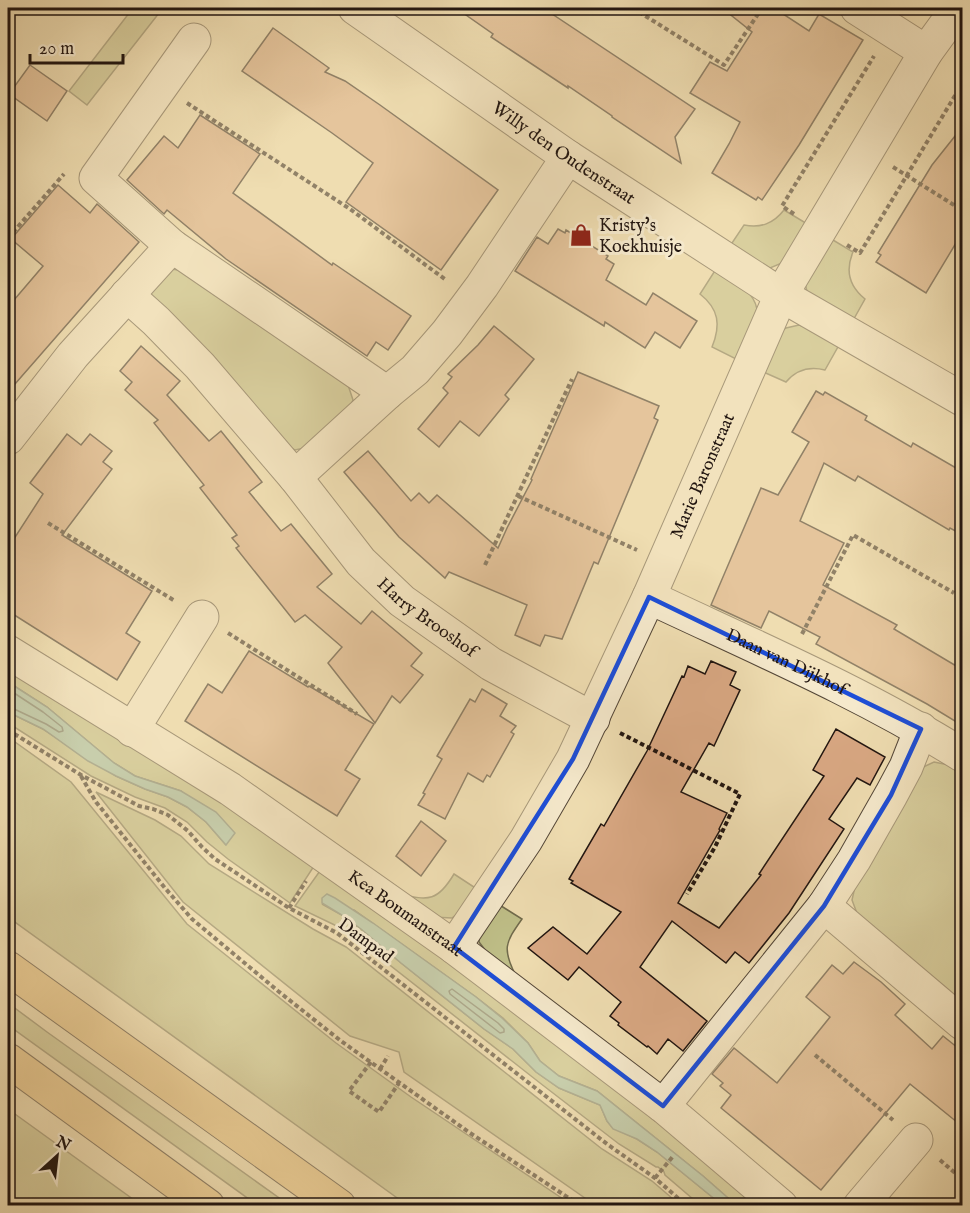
<svg xmlns="http://www.w3.org/2000/svg" width="970" height="1213" font-family="'IM FELL English',serif">
	<style>
		.green { fill: #bfbf88; stroke: #706a4c; stroke-width: 1.5 }
		.water { fill: #9abca7; stroke: #6a796b; stroke-width: 1.5 }
		.lines { fill: none; stroke-linecap: round; stroke-linejoin: round }
		.shore { stroke: #5e685c; stroke-width: 1.5 }
		.building { fill: #d9a883; stroke: #211510; stroke-width: 1.5 }
		.minor-casing { stroke: #544738; stroke-width: 35 }
		.highway-casing { stroke: #211510; stroke-width: 35 }
		.path { stroke: #211510; stroke-width: 4; stroke-dasharray: 4.5 3; stroke-linecap: butt }
		.minor { stroke: #f5e9cc; stroke-width: 33 }
		.highway { stroke: #e8be78; stroke-width: 33 }
		.marked { fill: none; stroke: #1d4ed8; stroke-width: 4.5; stroke-linejoin: round }
		.labels { text-anchor: middle; stroke-width: 6; stroke-linejoin: round; paint-order: stroke }
		.street-label { font-size: 18px; fill: #211510; stroke: #f5e9cc }
		.poi-label { font-size: 18px; fill: #211510; stroke: #f5e9cc; text-anchor: start }
	</style>
	<rect width="100%" height="100%" fill="#efddb1"/>
	<filter id="stains"><feTurbulence type="fractalNoise" baseFrequency=".00333" numOctaves="4"/><feColorMatrix values="0 0 0 0 .2 0 0 0 0 .09 0 0 0 0 .02 0 0 0 .5 -.17"/></filter>
	<radialGradient id="worn" r=".72"><stop offset=".6" stop-color="#630" stop-opacity="0"/><stop offset="1" stop-color="#630" stop-opacity=".3"/></radialGradient>
	<g class="green">
		<polygon points="133,8 163,8 87,105 69,91"/>
		<path d="M 784,210 L 809,225 L 782,263 L 770,268 L 764,267 L 728,249 L 744,225 C 761,228 773,224 784,210 Z"/>
		<path d="M 828,237 L 853,252 C 845,271 850,287 865,299 L 851,324 L 808,296 L 805,283 Z"/>
		<polygon points="171,269 186,271 348,385 353,400 347,416 309,447 295,450 282,444 154,307 151,293"/>
		<path d="M 716,269 C 732,280 753,289 757,309 L 738,360 L 712,347 C 721,325 719,309 700,294 Z"/>
		<path d="M 799,325 L 806,327 L 839,345 L 825,370 C 809,366 796,370 786,382 L 759,370 L 780,331 L 786,328 Z"/>
		<polygon points="8,668 147,754 316,863 290,903 228,859 207,842 187,822 165,808 135,797 91,776 8,723 8,712 43,729 116,776 145,789 168,797 187,807 206,822 226,845 181,791 135,776 114,763 47,707 8,682"/>
		<polygon points="8,737 71,782 187,924 336,1043 411,1097 572,1205 407,1205 8,917"/>
		<polygon points="934,762 949,765 962,774 962,1003 858,916 852,900 856,882 921,768"/>
		<polygon points="96,792 155,820 181,836 209,864 313,929 346,947 602,1149 652,1181 680,1205 595,1205 404,1072 399,1052 350,1036 183,902"/>
		<polygon points="322,868 584,1060 762,1205 736,1205 703,1176 597,1091 559,1076 540,1061 528,1043 503,1018 476,997 354,910 322,904 340,914 361,929 401,963 484,1029 513,1049 536,1072 559,1088 600,1105 607,1121 613,1128 637,1139 657,1152 722,1205 700,1205 665,1175 664,1172 658,1167 656,1167 619,1144 540,1083 345,930 295,906"/>
		<path d="M 454,874 L 477,889 L 461,911 L 452,918 L 433,917 L 400,894 C 429,901 438,901 454,874 Z"/>
		<path d="M 498,904 L 522,919 C 505,943 502,949 516,976 L 492,959 L 479,942 L 480,928 Z"/>
		<polygon points="8,1003 47,1032 289,1205 257,1205 8,1025"/>
		<polygon points="8,1109 141,1205 8,1205"/>
	</g>
	<g class="water">
		<polygon points="8,682 47,707 114,763 135,776 181,791 216,812 235,833 226,845 206,822 187,807 168,797 145,789 116,776 88,761 43,729 8,712"/>
		<polygon points="327,894 335,898 373,923 476,997 502,1018 528,1043 540,1061 559,1076 597,1091 703,1176 736,1205 722,1205 657,1152 637,1139 613,1129 607,1121 600,1105 559,1088 536,1072 513,1049 484,1029 401,963 361,929 340,914 322,903 322,898"/>
	</g>
	<g class="lines">
		<g class="shore">
			<polyline points="8,689 43,712 62,727 63,731 59,732 46,724 12,708 8,707"/>
			<polygon points="452,989 498,1023 504,1029 504,1032 500,1033 450,994 449,991"/>
		</g>
	</g>
	<g class="building">
		<polygon points="456,8 543,8 695,109 675,137 681,163 612,117 612,116 568,86 568,88 491,37 493,34"/>
		<polygon points="722,8 774,8 809,31 819,14 863,40 799,145 762,200 758,197 756,200 712,173 729,144 740,122 690,93 710,62 727,71 752,32"/>
		<polygon points="273,28 329,68 325,72 345,81 380,105 498,190 441,270 346,202 373,163 332,133 242,71"/>
		<polygon points="30,65 67,91 47,121 9,94"/>
		<polygon points="200,115 260,154 233,193 332,265 333,263 411,316 388,350 376,342 367,356 226,259 167,210 164,214 127,180 164,136 178,148"/>
		<polygon points="963,126 962,233 926,293 876,262 881,255 878,253 932,165"/>
		<polygon points="58,185 90,213 97,204 139,242 8,392 8,307 43,266 11,239"/>
		<polygon points="558,229 565,233 566,230 608,256 606,259 614,264 606,280 646,305 653,293 697,321 680,348 655,332 645,348 605,322 604,326 515,271 537,237 548,244"/>
		<polygon points="494,326 534,359 505,395 509,399 479,436 460,421 439,447 418,429 448,393 443,388 452,377 448,374 478,345"/>
		<polygon points="141,346 180,381 167,395 209,441 221,431 262,482 249,492 281,531 291,524 332,574 317,587 361,624 372,611 422,653 411,666 423,675 400,703 392,696 375,723 328,663 342,647 305,615 295,622 236,548 239,546 232,538 237,535 200,488 204,485 154,423 158,420 125,390 132,382 120,371"/>
		<polygon points="578,372 659,406 654,418 658,420 598,564 594,562 562,639 545,635 540,646 515,635 527,605 449,572 445,578 399,537 344,472 368,451 411,501 419,493 429,503 437,495 498,548 507,528 532,480 531,479"/>
		<polygon points="816,391 823,395 825,392 867,416 865,420 911,447 913,443 963,472 963,535 950,528 949,530 858,476 855,481 824,463 800,521 844,543 823,585 897,625 894,629 963,670 963,726 927,704 816,644 820,637 769,611 761,628 711,605 761,488 778,495 809,442 792,432"/>
		<polygon points="67,434 81,445 90,434 112,451 103,462 112,469 62,535 152,591 126,633 140,642 117,680 8,611 8,548 43,494 30,483"/>
		<polygon points="249,651 308,687 309,686 374,724 345,770 360,779 337,816 185,721 208,684 222,693"/>
		<polygon points="711,661 736,672 730,685 740,690 714,746 709,743 681,792 727,813 719,829 720,830 678,903 719,928 761,875 759,874 824,776 813,770 836,729 885,757 870,785 857,778 829,819 844,829 789,913 749,963 735,952 726,963 672,921 640,967 707,1021 683,1051 668,1039 657,1054 648,1046 647,1047 618,1025 619,1023 610,1016 621,1002 579,967 568,980 528,948 553,927 587,954 621,912 571,883 573,881 569,879 601,824 604,826 647,751 682,676 684,677 688,666 705,674"/>
		<polygon points="482,689 507,704 500,716 516,726 511,732 514,734 490,777 487,775 483,782 468,773 445,819 418,805 425,794 423,793 442,759 437,756 470,699 475,702"/>
		<polygon points="421,821 446,841 421,876 396,856"/>
		<polygon points="854,962 881,982 905,1004 895,1015 932,1049 943,1036 963,1052 963,1127 910,1084 821,1190 721,1108 731,1095 720,1086 723,1083 712,1074 734,1048 777,1083 830,1017 806,997 832,965 843,974"/>
	</g>
	<g class="lines">
		<g class="minor-casing">
			<g id="minor">
				<path id="s1" d="M 355,8 L 568,157 L 781,295 L 962,399"/>
				<polyline points="857,8 926,52"/>
				<polyline points="194,40 96,178 172,246 387,393"/>
				<path id="s2" d="M 127,295 L 156,321 L 200,366 L 295,477 L 361,562 L 402,601 L 491,664 L 593,719"/>
				<polyline points="8,438 73,355 172,246"/>
				<polyline points="295,477 387,393 415,370 447,333 482,286 568,157"/>
				<path id="s3" d="M 649,597 C 755,647 863,693 962,755"/>
				<path id="s4" d="M 8,652 L 230,789 L 454,947 L 663,1106 L 781,1206"/>
				<polyline points="132,730 202,617"/>
				<polyline points="824,906 962,1023"/>
				<path id="s5" d="M 454,947 L 526,840 L 573,759 L 649,597 L 781,295 L 926,52 L 958,8"/>
				<polyline points="663,1106 824,906 854,860 891,795 906,767 921,729"/>
				<polyline points="860,1206 916,1140"/>
			</g>
		</g>
		<g class="highway-casing">
			<g id="highway">
				<polyline points="8,968 339,1206"/>
				<polyline points="8,1060 208,1206"/>
			</g>
		</g>
		<g class="path">
			<polyline points="639,12 724,65 762,8"/>
			<polyline points="187,103 350,209 446,280"/>
			<polyline points="893,167 962,210"/>
			<polyline points="794,214 782,206 874,56"/>
			<polyline points="8,238 64,174"/>
			<polyline points="847,245 860,253 962,84"/>
			<polyline points="518,496 637,550"/>
			<polyline points="48,523 175,601"/>
			<polyline points="485,565 572,379"/>
			<polyline points="228,633 357,714"/>
			<polyline points="802,634 853,535 954,593"/>
			<polyline points="8,730 81,775 139,806 153,809 168,815 188,831 202,847 215,859 289,908 337,933 607,1144 655,1178 687,1206"/>
			<polyline points="620,733 740,794 715,847 687,894"/>
			<polyline points="81,776 96,802 165,888 192,919 278,991 341,1041 470,1133 581,1206"/>
			<polyline points="289,908 306,881"/>
			<polyline points="815,1055 893,1120"/>
			<polyline points="371,1062 349,1091 379,1112 399,1083"/>
			<polyline points="380,1069 388,1056"/>
			<polyline points="940,1160 962,1179"/>
			<polyline points="655,1178 674,1155"/>
		</g>
		<use href="#minor" class="minor"/>
		<use href="#highway" class="highway"/>
	</g>
	<path d="M0 0H970V1213H0ZM 649,597 L 921,729 L 891,795 L 824,906 L 663,1106 L 454,947 L 573,759 Z" fill="#efddb1" fill-opacity=".55" fill-rule="evenodd"/>
	<path class="marked" d="M 649,597 L 921,729 L 891,795 L 824,906 L 663,1106 L 454,947 L 573,759 Z"/>
	<defs>
		<g id="shop-bare" transform="scale(1.8)"><path d="M-5-2.5h2.3a2.7 3.5 0 0 1 5.4 0H5L5.5 6h-11ZM-1.5-2.5h3a1.5 2.3 0 0 0-3 0Z" fill="#8f2418" stroke="#f5e9cc" stroke-width="2.5" paint-order="stroke"/></g>
	</defs>
	<g fill-rule="evenodd">
		<use href="#shop-bare" x="581" y="235"/>
	</g>
	<g class="labels">
		<g class="street-label">
			<text dy="6" stroke="none"><textPath href="#s1" startOffset="254">Willy den Oudenstraat</textPath></text>
			<text dy="6" stroke="none"><textPath href="#s5" startOffset="534">Marie Baronstraat</textPath></text>
			<text dy="6" stroke="none"><textPath href="#s2" startOffset="442">Harry Brooshof</textPath></text>
			<text dy="6" stroke="none"><textPath href="#s3" startOffset="152">Daan van Dijkhof</textPath></text>
			<text dy="6" stroke="none"><textPath href="#s4" startOffset="476">Kea Boumanstraat</textPath></text>
			<text transform="translate(366 940) rotate(36)" y="6">Dampad</text>
		</g>
		<g class="poi-label">
			<text x="599" y="231">Kristy's<tspan x="599" dy="21">Koekhuisje</tspan></text>
		</g>
	</g>
	<rect width="970" height="1213" fill="none" stroke="#efddb1" stroke-width="30"/>
	<rect x="9" y="9" width="952" height="1195" fill="none" stroke="#211510" stroke-width="3"/>
	<rect x="15" y="15" width="940" height="1183" fill="none" stroke="#211510" stroke-width="1.5"/>
	<g transform="translate(57 1156) rotate(27)" stroke="#f5e9cc" stroke-width="4.5" paint-order="stroke">
	<path d="M0-4.5L10 22L0 15L-10 22Z" fill="#211510"/>
	<text y="-9" font-size="16" font-weight="bold" text-anchor="middle" fill="#211510">N</text>
	</g>
	<path d="M30 54v9h93v-9" fill="none" stroke="#211510" stroke-width="3"/>
	<text x="39" y="54" font-size="18" fill="#211510" stroke="#f5e9cc" stroke-width="4.5" paint-order="stroke">20 m</text>
	<rect width="100%" height="100%" filter="url(#stains)"/>
	<rect width="100%" height="100%" fill="url(#worn)"/>
</svg>
